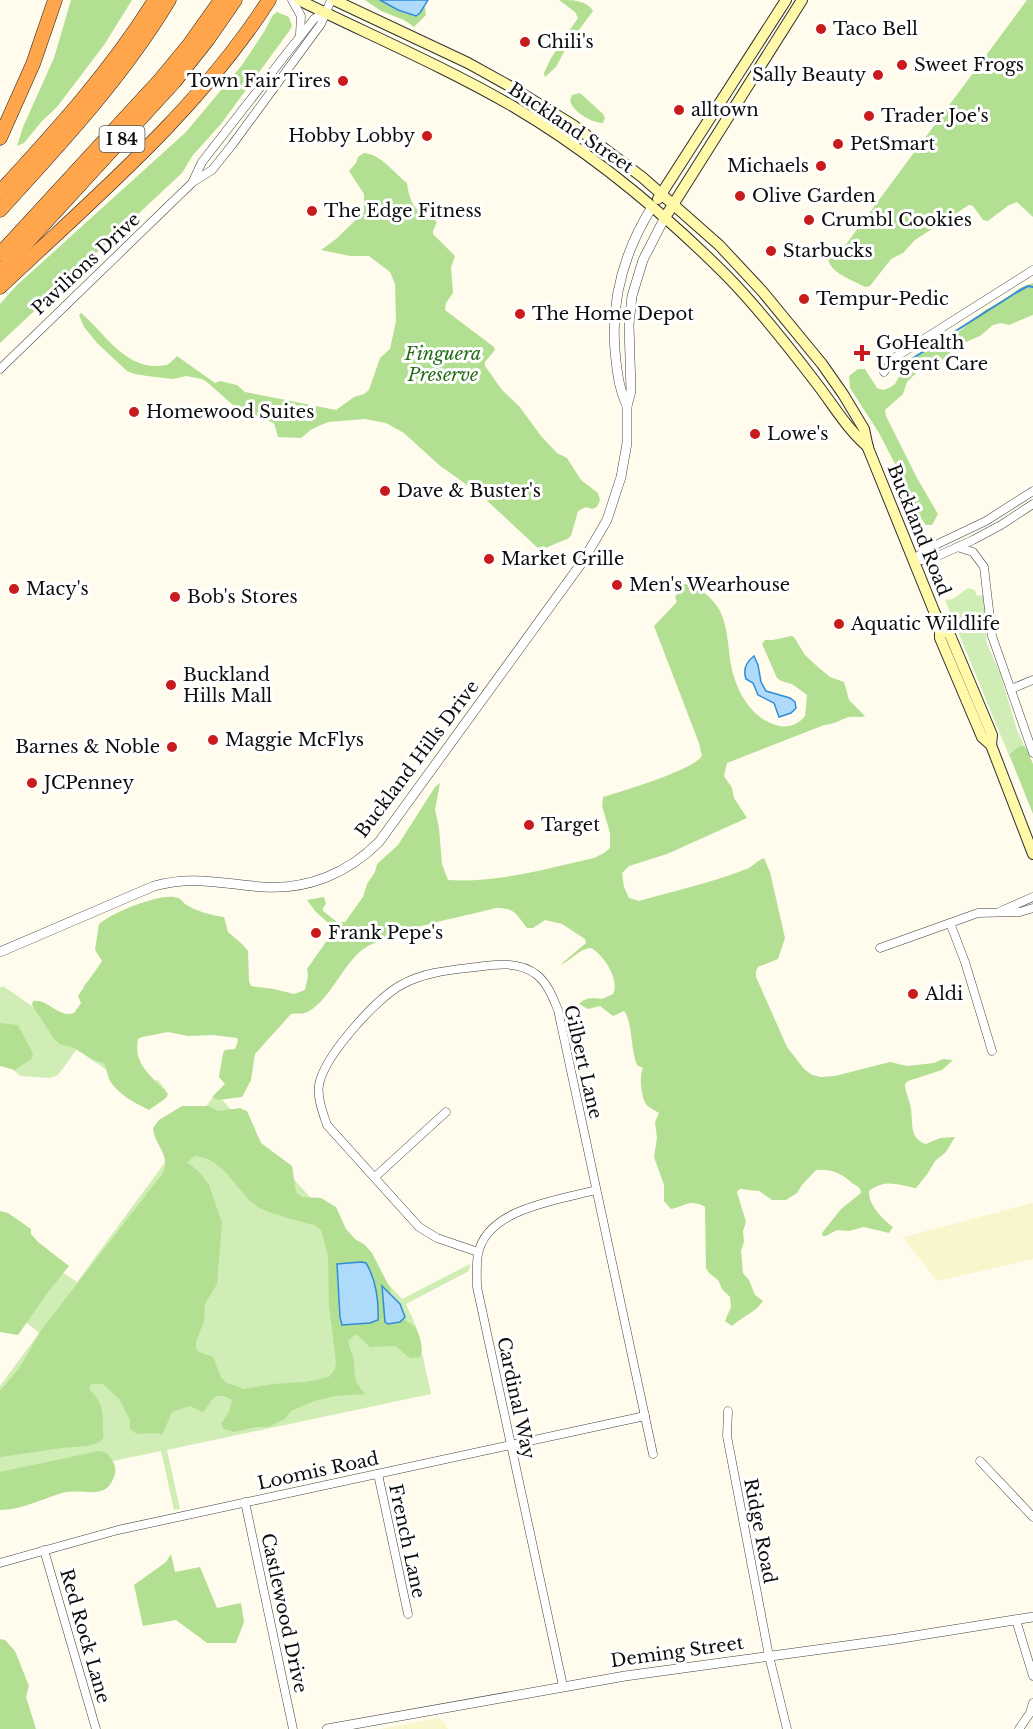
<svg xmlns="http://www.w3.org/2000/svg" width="1033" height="1729" font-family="'Libre Baskerville',serif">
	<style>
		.farmland { fill: #f7f6cc }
		.green { fill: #cfedb4 }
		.forest { fill: #b2df92; fill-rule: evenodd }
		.water { fill: #aedbfb; stroke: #308dd8; stroke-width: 1.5 }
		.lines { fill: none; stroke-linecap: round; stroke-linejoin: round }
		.stream { stroke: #308dd8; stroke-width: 2 }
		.minor-casing { stroke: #414141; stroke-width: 9 }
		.tertiary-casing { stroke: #414141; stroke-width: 10 }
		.secondary-casing { stroke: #303030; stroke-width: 12 }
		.motorway-casing { stroke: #1f1f1f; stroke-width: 15 }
		.minor { stroke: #fff; stroke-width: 8 }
		.tertiary { stroke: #fff; stroke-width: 9 }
		.secondary { stroke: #fff9a9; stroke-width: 10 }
		.motorway { stroke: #ffa54c; stroke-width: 14 }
		.poi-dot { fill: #c91b1b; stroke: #fff; stroke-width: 2 }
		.labels { text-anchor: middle; stroke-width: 6; stroke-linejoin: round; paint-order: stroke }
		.shield { fill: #fff; stroke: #565656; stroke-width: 1.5 }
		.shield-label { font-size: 16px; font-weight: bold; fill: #0e0e0e }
		.poi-label { font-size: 18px; fill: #0e0e0e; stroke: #fff; text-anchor: start }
		.street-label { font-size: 18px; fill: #0e0e0e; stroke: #fff }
		.park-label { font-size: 18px; font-style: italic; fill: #266b19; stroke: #fff }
	</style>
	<rect width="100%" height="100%" fill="#fffcee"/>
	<g class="farmland">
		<polygon points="1033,1203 1033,1259 937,1281 903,1237"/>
		<polygon points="437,1718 444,1722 448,1729 380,1729"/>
	</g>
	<g class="green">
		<polygon points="968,588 975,590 977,596 983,595 987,644 1000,673 1017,730 1024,745 1009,753 1010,758 945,600 953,599"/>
		<polygon points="98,970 133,1021 125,1066 150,1081 158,1080 167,1092 147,1107 109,1079 112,1074 77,1049 58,1075 50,1078 21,1076 0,1060 0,988 3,986 72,1034 98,996 83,986"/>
		<polygon points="216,1093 402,1299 470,1264 469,1271 406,1304 416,1326 431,1394 167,1450 180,1509 174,1510 161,1451 89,1466 0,1490 0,1386 39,1333 17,1315 7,1236 77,1282"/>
	</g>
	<g class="forest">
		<polygon points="71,0 132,0 104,45 57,107 42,121 24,143 17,146 23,127 54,58"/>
		<path d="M 365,0 C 370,0 376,0 380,0 C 394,3 401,15 417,15 L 425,7 L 426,15 L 414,27 L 404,20 L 381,11 Z"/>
		<path d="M 559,0 C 572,0 587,0 593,11 L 567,46 L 556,67 L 545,77 L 544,73 L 551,58 L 578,18 L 575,12 Z"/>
		<path d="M 1027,0 L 1033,0 L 1033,217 L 1017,202 L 1009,205 L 988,221 L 983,220 L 973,206 L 969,205 L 915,240 L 903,253 L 891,259 L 870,286 L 865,287 C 853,280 831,274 828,259 L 847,243 Z"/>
		<polygon points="277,12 289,17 292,26 290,30 221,124 193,155 182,173 0,343 0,304 16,286 186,132 242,65 264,32 273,15"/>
		<path d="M 580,93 L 603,114 L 605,118 L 603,123 C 593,123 577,114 572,105 C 569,101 571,98 572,95 Z"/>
		<path d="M 364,153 C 381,154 394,173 407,183 C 408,192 411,205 419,211 C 426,215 431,216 437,222 L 433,231 L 433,234 L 455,256 L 451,267 L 453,293 L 446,303 L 445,310 L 494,347 L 495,350 L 485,362 L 485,366 L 502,390 L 519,406 L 541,436 L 557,453 L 567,458 L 581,480 L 598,493 L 600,500 L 597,507 L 592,509 L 586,507 L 578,511 L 571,536 L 567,539 L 543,549 L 539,549 L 481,495 L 439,465 L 404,433 L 386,423 L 365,419 L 328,422 L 312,429 L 301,438 L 278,437 L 274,423 L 234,406 L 208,383 L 202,379 L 186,376 L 173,379 L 147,376 L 135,374 L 127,371 L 97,343 L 84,327 L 79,315 L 81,313 C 106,334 127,373 166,365 C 170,364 174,359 177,356 L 215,383 L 220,381 L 237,385 L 245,392 L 336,410 L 354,397 L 364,394 L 369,390 L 380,358 L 390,349 L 396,321 L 395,284 L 390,272 L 369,256 L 350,256 L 321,250 L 336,239 L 364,212 L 364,194 L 349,171 L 356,163 L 358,157 Z"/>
		<polygon points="1033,283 1033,315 1009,325 1001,323 993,325 980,336 957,346 942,360 919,370 907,382 903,394 885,410 886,416 917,478 938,514 932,525 926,525 920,517 912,497 879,433 850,388 849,376 858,369 865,369 877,388 883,390 889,388 895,384 907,362 941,340 957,333 985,310 1007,299 1020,288"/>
		<path d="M 684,584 C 699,586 713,598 720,611 C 728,628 728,647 731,665 C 736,691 751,718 776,725 C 787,729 798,725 805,716 L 807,695 L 792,684 L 781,681 L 777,678 L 762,644 L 765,640 L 773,640 L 791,636 L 794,637 L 805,655 L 818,667 L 830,677 L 844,682 L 849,700 L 865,716 C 859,718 855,716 849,717 C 840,719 837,724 824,725 L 727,763 L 724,776 L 732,788 L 734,798 L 747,818 L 667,854 L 629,866 L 622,873 L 624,887 L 629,898 L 639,901 C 674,891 709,883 744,870 C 752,868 756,861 764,858 L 770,872 L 785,938 L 778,959 L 758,967 L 756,971 L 756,977 L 787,1047 L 804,1069 L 812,1075 L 821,1077 L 835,1076 L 890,1062 L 907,1066 L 934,1063 L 943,1059 L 953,1060 L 942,1070 L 908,1081 L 905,1084 C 905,1093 910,1100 911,1109 C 913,1122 909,1139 926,1144 L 940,1138 L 955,1137 L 946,1152 L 935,1161 L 928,1173 L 916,1188 C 899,1185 885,1178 869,1191 C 868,1204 882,1219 893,1227 L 889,1233 L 864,1227 L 849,1231 L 837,1230 L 826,1236 L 823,1236 L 822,1233 L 841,1209 L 861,1193 C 860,1186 858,1187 852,1183 C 841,1173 831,1169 816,1170 L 802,1185 L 797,1193 L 786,1200 L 772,1200 L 759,1191 L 740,1189 L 737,1192 L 746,1222 L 743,1231 L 744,1242 L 741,1251 L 743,1273 L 749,1280 L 755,1295 L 763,1301 C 756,1312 743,1316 732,1326 L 725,1321 L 731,1307 L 730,1297 L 722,1289 L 718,1280 L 709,1273 L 706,1268 L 705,1207 C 690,1198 684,1207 671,1209 L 664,1201 L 664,1185 L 654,1157 L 657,1138 L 655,1122 L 659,1113 C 655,1110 649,1108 646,1104 C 641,1096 639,1076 643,1068 L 637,1065 C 630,1049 633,1022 624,1011 L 613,1016 L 600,1006 L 588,1009 L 579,1004 C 584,997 595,998 602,999 L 613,994 C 620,980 604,955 591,948 C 580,948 571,961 560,965 L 586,943 L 585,939 L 562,924 L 545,920 L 533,928 L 527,928 C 516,915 517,908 496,908 C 453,919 408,926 368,946 C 345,958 329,1004 305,1013 C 301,1014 295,1013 291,1014 L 255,1054 L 251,1080 L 242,1097 L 218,1100 L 212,1097 L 225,1084 L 219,1077 L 223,1053 L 225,1050 L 235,1049 L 238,1041 L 237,1038 L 213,1035 L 188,1036 L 168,1032 L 142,1037 L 138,1039 C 133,1065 152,1076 168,1094 L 166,1098 L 149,1110 C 135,1103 119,1095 110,1081 C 107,1075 107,1069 104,1063 L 93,1060 L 74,1048 L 60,1044 L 55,1040 L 32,1005 L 33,1001 C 48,998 59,1019 74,1013 L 81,1003 L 78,996 L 102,961 L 95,950 L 99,924 C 111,913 163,891 178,898 C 181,899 183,902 185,904 C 198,912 210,915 224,917 L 228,932 L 242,944 L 248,951 L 249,981 L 251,986 L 274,989 L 294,994 L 305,990 L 308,976 L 307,969 L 335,929 L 316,912 L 307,900 L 324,897 L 326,904 L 323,908 L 323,911 L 337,922 L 345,922 L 363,897 L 367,884 L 375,872 L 377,864 L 398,845 L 435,787 L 440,783 L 435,810 L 439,828 L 442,864 L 448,880 C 498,883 545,869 594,858 L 604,853 L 610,848 L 610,833 L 602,806 L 603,797 C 623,791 691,771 702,756 L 699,743 L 654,626 L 677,602 L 675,597 Z"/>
		<polygon points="1020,746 1025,746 1033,764 1033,814 1009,754"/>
		<polygon points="0,1023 18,1025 33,1054 31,1059 15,1070 0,1066"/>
		<path d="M 182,1106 L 209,1106 L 218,1111 L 240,1108 L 247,1111 L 261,1143 L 292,1166 L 296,1192 L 302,1197 L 321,1198 L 336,1207 L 346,1229 L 355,1239 L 365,1245 L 372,1253 L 391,1290 L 391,1293 L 382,1286 L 385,1321 L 388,1324 L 404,1319 C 407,1322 414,1325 416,1328 C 420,1336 424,1349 420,1357 L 410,1358 L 395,1346 L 370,1347 L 359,1336 L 355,1335 L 348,1341 C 349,1348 353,1354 354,1361 C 355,1377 353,1379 365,1394 L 335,1396 L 314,1401 L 291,1411 L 285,1419 L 268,1427 L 256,1427 L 234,1432 L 224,1429 L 221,1424 L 229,1412 L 232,1400 C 214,1390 214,1399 203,1412 L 190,1406 L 172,1412 L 162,1435 L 158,1433 L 137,1434 L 130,1429 L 130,1420 L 119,1399 L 103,1384 L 91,1384 L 89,1390 C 103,1401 103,1413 103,1429 C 103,1436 105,1437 100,1442 L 88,1446 L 62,1448 L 0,1457 L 0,1391 L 20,1367 L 42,1329 L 163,1173 C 171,1154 154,1145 153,1128 L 159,1120 ZM 195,1156 C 226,1158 238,1196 260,1208 C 276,1216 296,1220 314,1225 L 321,1230 L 328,1256 L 329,1305 L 336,1362 L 335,1369 L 329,1377 L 306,1382 L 273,1384 L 244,1389 L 227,1383 L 221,1378 L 213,1357 L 199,1352 L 196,1349 L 196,1342 L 204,1321 L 205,1304 L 217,1284 L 222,1223 L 209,1185 L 200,1173 L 187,1162 ZM 364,1262 C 377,1279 379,1301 376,1322 L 342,1325 L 339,1303 L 338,1264 Z"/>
		<polygon points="0,1211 8,1213 31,1229 31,1234 38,1242 69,1266 48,1292 18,1335 0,1332"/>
		<path d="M 99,1451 L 107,1453 C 113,1461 118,1467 114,1477 C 105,1502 83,1487 62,1493 C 42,1499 21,1510 0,1510 L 0,1472 Z"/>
		<polygon points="171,1554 175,1572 200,1567 217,1608 241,1603 244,1622 236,1643 207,1643 176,1620 143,1626 134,1585 166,1562"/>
		<polygon points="0,1639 5,1640 15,1651 29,1686 26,1697 36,1729 0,1729"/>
	</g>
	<g class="water">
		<polygon points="380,0 428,0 420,13 416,16 398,10"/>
		<path d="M 754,656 L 758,665 L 761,682 L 766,691 L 790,698 L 795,702 L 796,708 L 791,713 L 779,717 L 774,703 L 758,695 L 753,683 L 746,679 C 743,670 746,662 754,656 Z"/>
		<path d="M 361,1262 L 366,1263 C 376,1279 379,1302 378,1320 L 370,1323 L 342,1325 L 340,1317 L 337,1264 Z"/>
		<polygon points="382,1286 400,1304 405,1317 400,1322 388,1324 385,1322"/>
	</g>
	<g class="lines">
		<polyline class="stream" points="910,360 1017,292 1028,286 1033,287"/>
		<g class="minor-casing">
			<g id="minor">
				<polyline points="292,0 301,16 300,34"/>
				<polyline points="193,181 202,162 287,53 314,19 324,12"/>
				<polyline points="0,369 193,182 212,170 232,145 321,24 331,0"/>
				<polyline points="884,372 894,358 1033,270"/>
				<polyline points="957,547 973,552 984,567 992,636 1033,753"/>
				<polyline points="914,560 925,550 986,521 1033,491"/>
				<polyline points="914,560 929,560 973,540 1001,525 1033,504"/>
				<polyline points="1011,689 1033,680"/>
				<polyline points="1001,911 1033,897"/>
				<polyline points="950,923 965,962 992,1051"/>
				<polyline points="880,948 978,913 1020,912 1033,908"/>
				<polyline points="375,1177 446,1112"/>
				<path d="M 478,1252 L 437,1238 L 419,1227 L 327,1125 C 323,1113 317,1098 319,1085 C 324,1056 376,999 401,985 C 424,972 451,970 476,967 C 497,964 520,961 537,975 C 548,984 553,998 558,1010 L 653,1454"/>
				<polyline points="728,1411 727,1436 769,1656 787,1729"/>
				<polyline points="980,1461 1033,1517"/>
				<polyline points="378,1474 408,1614"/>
				<polyline points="245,1502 293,1729"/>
				<polyline points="44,1550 96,1729"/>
				<polyline points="0,1563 118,1530 645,1416"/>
				<polyline points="1016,1620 1033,1676"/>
				<path d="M 563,1686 L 477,1287 C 477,1276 476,1265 478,1254 C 487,1208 559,1200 596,1190"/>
				<polyline points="1019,1729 1030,1713 1033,1703"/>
			</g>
		</g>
		<g class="tertiary-casing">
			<g id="tertiary">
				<path d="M 627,406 C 620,391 618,378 616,361 C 609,305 622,255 652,207"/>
				<path d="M 0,952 L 154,886 C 193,875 224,884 263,887 C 308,890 348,873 379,842 L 583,561 L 607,520 L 621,477 L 627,443 L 627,406 L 631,391 L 629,325 L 632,296 L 643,260 L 664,219"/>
				<polyline points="327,1729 625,1676 896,1639 1033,1617"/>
			</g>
		</g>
		<g class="secondary-casing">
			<g id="secondary">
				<path d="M 299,0 C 370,35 445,67 514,107 C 592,153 663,212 727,276 C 759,309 789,347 817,384 C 834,406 847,429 868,447"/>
				<polyline points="334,0 468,63 513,88 573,125 642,177 719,245 762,291 822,364 843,394 864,429 868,448 934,611 940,624 950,635 992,735 991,745"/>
				<polyline points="658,199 786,0"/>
				<polyline points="664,219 802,0"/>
				<polyline points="940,624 940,638 982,737 991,745 1033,854"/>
			</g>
		</g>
		<g class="motorway-casing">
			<g id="motorway">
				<polyline points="0,138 33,64 55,0"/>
				<path d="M 0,192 C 56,131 111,71 155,0"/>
				<path d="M 0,210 C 61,143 122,78 169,0"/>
				<polyline points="0,254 161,79 189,45 221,0"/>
				<polyline points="0,272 174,82 208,39 235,0"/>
				<path d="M 0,287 C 96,196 197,112 269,0"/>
			</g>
		</g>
		<use href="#minor" class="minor"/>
		<use href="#tertiary" class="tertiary"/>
		<use href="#secondary" class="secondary"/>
		<use href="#motorway" class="motorway"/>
	</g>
	<g class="poi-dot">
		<circle cx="821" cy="29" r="6"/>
		<circle cx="525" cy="42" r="6"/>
		<circle cx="902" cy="65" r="6"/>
		<circle cx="878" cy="75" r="6"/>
		<circle cx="343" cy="81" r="6"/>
		<circle cx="679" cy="110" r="6"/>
		<circle cx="869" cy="116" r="6"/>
		<circle cx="427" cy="136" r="6"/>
		<circle cx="838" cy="144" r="6"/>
		<circle cx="821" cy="166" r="6"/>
		<circle cx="740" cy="196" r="6"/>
		<circle cx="312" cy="211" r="6"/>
		<circle cx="809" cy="220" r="6"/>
		<circle cx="771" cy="251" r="6"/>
		<circle cx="804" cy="299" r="6"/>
		<circle cx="520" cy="314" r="6"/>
		<path d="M859 344h6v6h6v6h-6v6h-6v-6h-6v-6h6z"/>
		<circle cx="134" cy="412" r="6"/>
		<circle cx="755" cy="434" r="6"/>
		<circle cx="385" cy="491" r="6"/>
		<circle cx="489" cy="559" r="6"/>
		<circle cx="617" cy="585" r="6"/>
		<circle cx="14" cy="589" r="6"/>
		<circle cx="175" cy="597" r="6"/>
		<circle cx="839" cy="624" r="6"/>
		<circle cx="171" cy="685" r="6"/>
		<circle cx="213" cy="740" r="6"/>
		<circle cx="172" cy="747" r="6"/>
		<circle cx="32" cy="783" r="6"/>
		<circle cx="529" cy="825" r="6"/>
		<circle cx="316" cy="933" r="6"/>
		<circle cx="913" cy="994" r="6"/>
	</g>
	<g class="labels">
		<rect class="shield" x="99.5" y="126" width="45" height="26" rx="4.5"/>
		<g class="shield-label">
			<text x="122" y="145">I 84</text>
		</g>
		<g class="poi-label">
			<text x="833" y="35">Taco Bell</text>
			<text x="537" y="48">Chili's</text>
			<text x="914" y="71">Sweet Frogs</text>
			<text x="866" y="81" text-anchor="end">Sally Beauty</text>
			<text x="331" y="87" text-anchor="end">Town Fair Tires</text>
			<text x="691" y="116">alltown</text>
			<text x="881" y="122">Trader Joe's</text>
			<text x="415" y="142" text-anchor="end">Hobby Lobby</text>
			<text x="850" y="150">PetSmart</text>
			<text x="809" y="172" text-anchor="end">Michaels</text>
			<text x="752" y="202">Olive Garden</text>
			<text x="324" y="217">The Edge Fitness</text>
			<text x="821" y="226">Crumbl Cookies</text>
			<text x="783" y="257">Starbucks</text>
			<text x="816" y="305">Tempur-Pedic</text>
			<text x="532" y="320">The Home Depot</text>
			<text x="876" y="349">GoHealth<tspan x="876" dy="21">Urgent Care</tspan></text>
			<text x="146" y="418">Homewood Suites</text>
			<text x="767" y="440">Lowe's</text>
			<text x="397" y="497">Dave &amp; Buster's</text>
			<text x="501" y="565">Market Grille</text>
			<text x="629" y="591">Men's Wearhouse</text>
			<text x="26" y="595">Macy's</text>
			<text x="187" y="603">Bob's Stores</text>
			<text x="851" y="630">Aquatic Wildlife</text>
			<text x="183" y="681">Buckland<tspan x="183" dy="21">Hills Mall</tspan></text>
			<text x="225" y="746">Maggie McFlys</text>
			<text x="160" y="753" text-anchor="end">Barnes &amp; Noble</text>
			<text x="44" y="789">JCPenney</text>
			<text x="541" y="831">Target</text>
			<text x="328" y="939">Frank Pepe's</text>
			<text x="925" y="1000">Aldi</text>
		</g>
		<g class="street-label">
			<text transform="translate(571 128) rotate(34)" y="6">Buckland Street</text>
			<text transform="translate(86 264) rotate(-43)" y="6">Pavilions Drive</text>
			<text transform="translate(919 530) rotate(68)" y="6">Buckland Road</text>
			<text transform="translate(417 759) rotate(-53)" y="6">Buckland Hills Drive</text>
			<text transform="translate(583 1062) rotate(77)" y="6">Gilbert Lane</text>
			<text transform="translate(516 1398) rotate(78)" y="6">Cardinal Way</text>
			<text transform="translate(318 1471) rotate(-12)" y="6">Loomis Road</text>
			<text transform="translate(760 1531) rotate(79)" y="6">Ridge Road</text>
			<text transform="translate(407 1541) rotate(78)" y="6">French Lane</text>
			<text transform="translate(284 1613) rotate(78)" y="6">Castlewood Drive</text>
			<text transform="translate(85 1636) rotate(74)" y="6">Red Rock Lane</text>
			<text transform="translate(677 1652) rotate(-8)" y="6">Deming Street</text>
		</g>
		<g class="park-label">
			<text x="443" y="360">Finguera<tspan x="443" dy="21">Preserve</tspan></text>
		</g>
	</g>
</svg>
